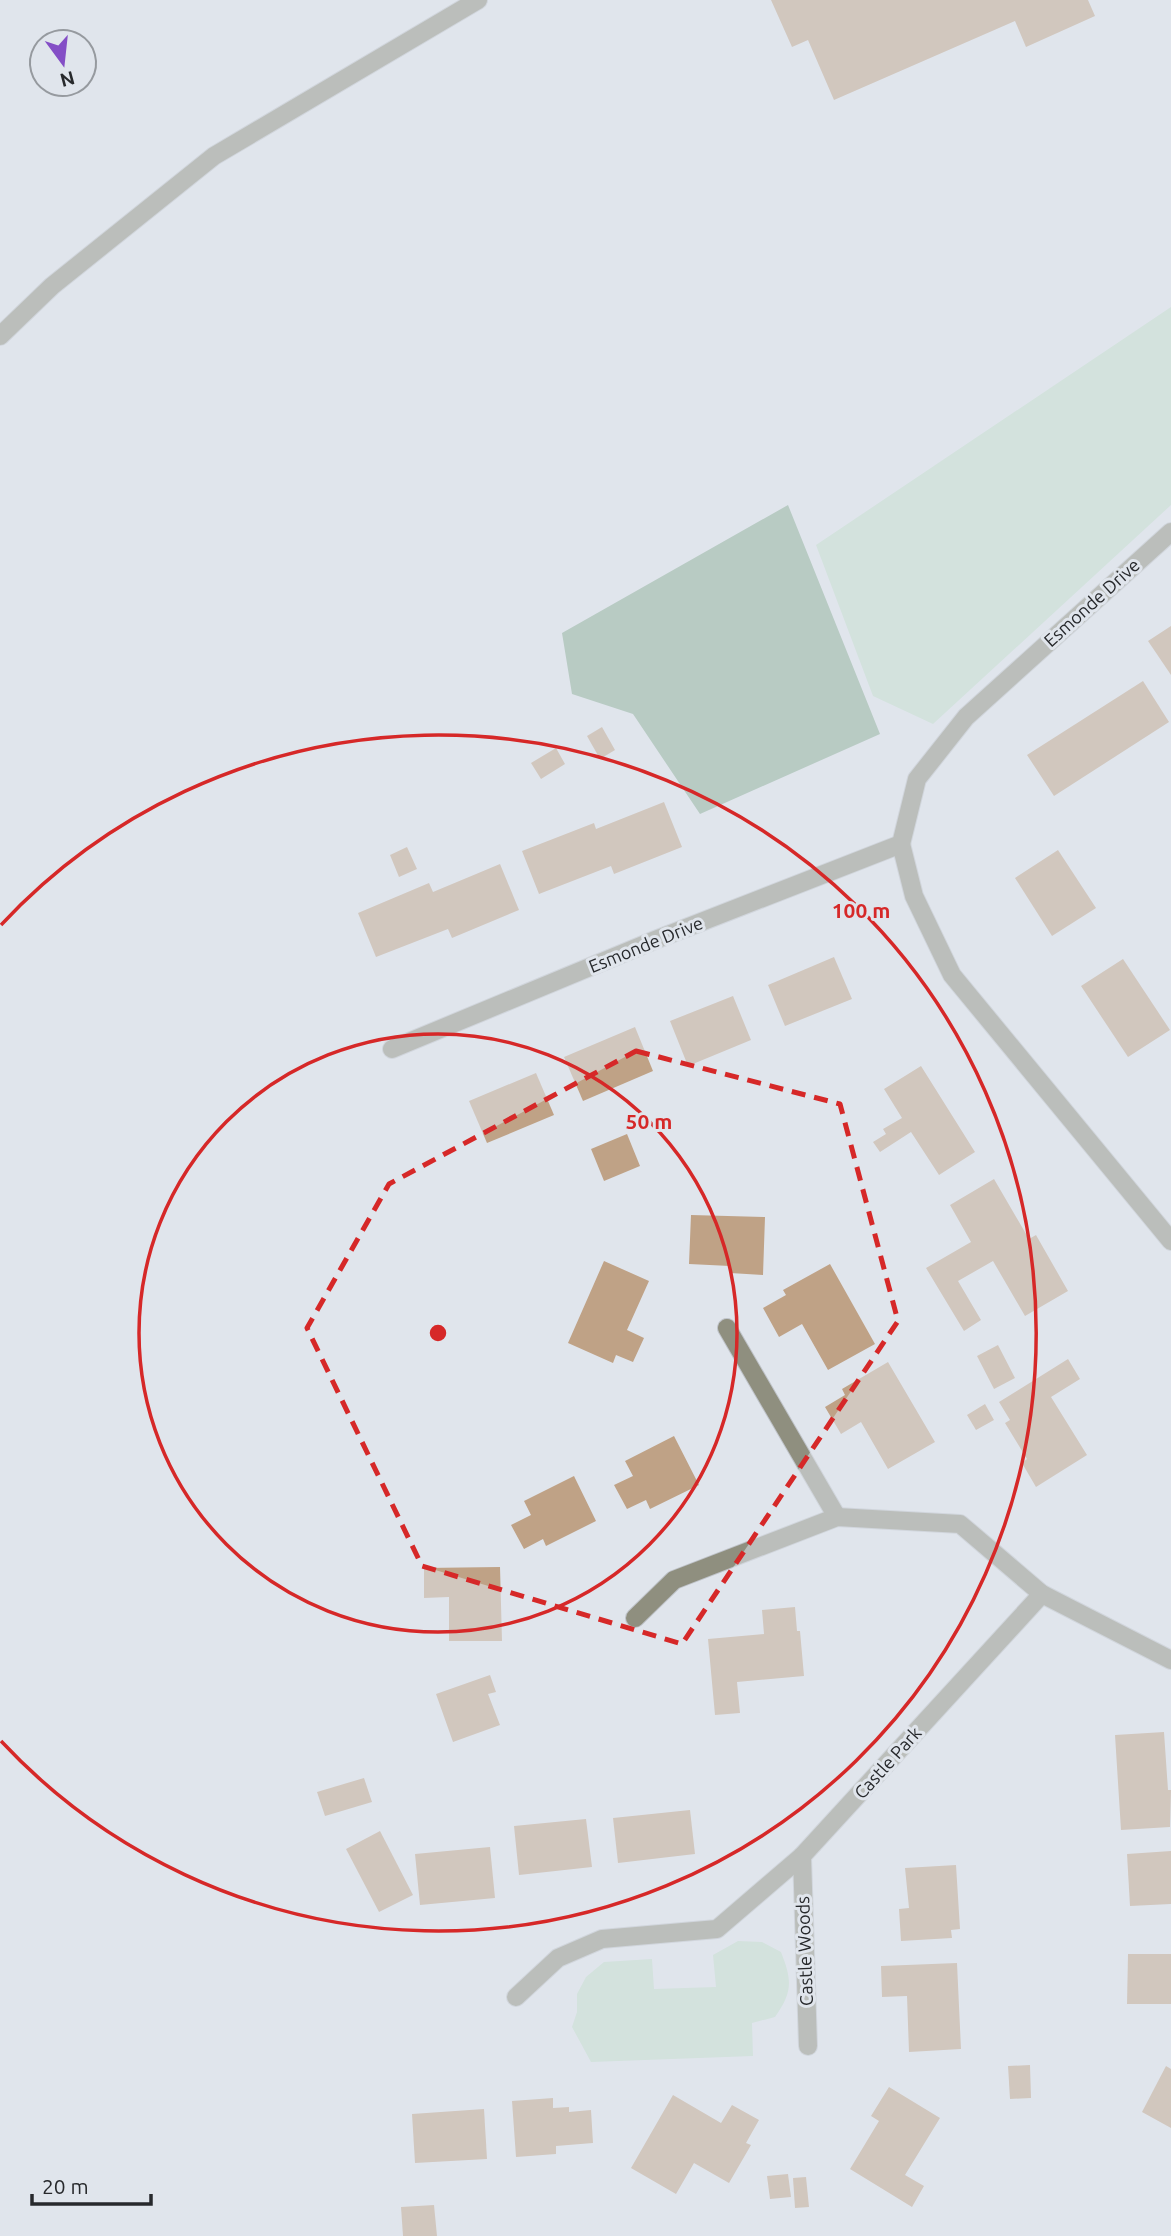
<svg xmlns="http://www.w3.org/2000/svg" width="1171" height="2236" font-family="Ubuntu,sans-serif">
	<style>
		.green { fill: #c3ddca }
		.forest { fill: #88aa91 }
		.building { fill: #bfa286 }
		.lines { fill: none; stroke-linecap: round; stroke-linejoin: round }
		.minor-casing { stroke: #bfc3c9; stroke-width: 20 }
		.tertiary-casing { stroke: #bfc3c9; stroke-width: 20 }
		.minor { stroke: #8f8f7f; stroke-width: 18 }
		.tertiary { stroke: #8f8f7f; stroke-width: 18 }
		.marked { fill: none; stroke: #d62828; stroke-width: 5; stroke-dasharray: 14 9; stroke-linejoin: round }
		.ring { fill: none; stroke: #d62828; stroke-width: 3.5 }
		.labels { text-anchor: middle; stroke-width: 6; stroke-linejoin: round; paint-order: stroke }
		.street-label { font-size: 18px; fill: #27292c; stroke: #e0e5ec }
		.centre { fill: #d62828; stroke: #e0e5ec; stroke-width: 3.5 }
		.ring-label { font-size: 21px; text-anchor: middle; font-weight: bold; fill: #d62828; stroke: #e0e5ec; stroke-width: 6; stroke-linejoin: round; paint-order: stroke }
	</style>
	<rect width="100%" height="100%" fill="#e0e5ec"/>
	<g class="green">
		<polygon points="1171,307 1171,505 933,724 873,696 816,545"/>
		<path d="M 738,1941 L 762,1942 L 781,1952 C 792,1980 793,1992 775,2017 L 752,2023 L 753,2056 L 591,2062 L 572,2027 L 577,2012 L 577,1994 L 586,1977 L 604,1962 L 652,1959 L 654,1989 L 716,1987 L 713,1955 Z"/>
	</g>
	<polygon class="forest" points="788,505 880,734 700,814 633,714 572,694 562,633"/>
	<g class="building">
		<polygon points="771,0 1088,0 1095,16 1026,47 1015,21 834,100 808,40 792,47"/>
		<polygon points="1171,626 1171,675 1148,641"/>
		<polygon points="1143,681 1169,722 1054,796 1027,755"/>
		<polygon points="602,727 615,750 600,759 587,736"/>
		<polygon points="556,748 565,764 541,779 531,763"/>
		<polygon points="664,802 682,847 614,874 611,866 539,894 522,851 594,823 596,829"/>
		<polygon points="407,847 417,869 399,877 390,855"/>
		<polygon points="1058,850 1096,908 1052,936 1015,878"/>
		<polygon points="500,864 519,910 452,938 448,929 376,957 358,913 429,883 433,892"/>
		<polygon points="834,957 852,999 785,1026 768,985"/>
		<polygon points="1123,959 1170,1030 1128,1057 1081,986"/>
		<polygon points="733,996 751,1040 688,1066 670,1021"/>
		<polygon points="635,1027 653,1071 583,1101 564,1057"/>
		<polygon points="921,1066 975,1152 939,1175 911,1132 880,1152 873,1142 886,1134 883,1129 902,1118 884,1089"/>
		<polygon points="536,1073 554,1115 487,1143 469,1101"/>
		<polygon points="627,1134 640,1166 604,1181 591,1149"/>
		<polygon points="994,1179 1029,1239 1036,1235 1068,1291 1025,1316 993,1261 958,1281 981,1320 964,1331 926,1268 971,1242 950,1205"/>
		<polygon points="691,1215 765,1217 763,1275 730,1273 730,1266 689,1264"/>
		<polygon points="604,1261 649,1281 627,1330 644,1338 633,1362 616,1355 613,1363 568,1343"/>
		<polygon points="830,1264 875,1344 828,1370 802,1324 779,1337 763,1308 786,1295 783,1290"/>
		<polygon points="998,1345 1015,1378 994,1389 977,1356"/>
		<polygon points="1068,1359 1080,1379 1051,1397 1087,1455 1036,1487 1022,1463 1027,1459 1005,1423 1010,1420 999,1402"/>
		<polygon points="888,1362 935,1442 888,1469 861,1422 841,1434 825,1407 845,1395 842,1389"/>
		<polygon points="985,1404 994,1420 976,1430 967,1415"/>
		<polygon points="674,1436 699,1485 650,1509 646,1500 627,1509 614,1485 633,1476 625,1461"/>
		<polygon points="574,1476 596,1521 546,1546 543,1539 524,1549 511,1525 531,1515 524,1501"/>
		<polygon points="500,1567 502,1641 449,1641 449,1597 424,1598 424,1568"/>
		<polygon points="795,1607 797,1631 800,1631 804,1676 737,1682 740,1713 715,1715 708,1639 764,1634 762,1610"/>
		<polygon points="490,1675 496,1692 488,1694 500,1725 453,1742 436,1694"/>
		<polygon points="1164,1732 1168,1790 1171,1790 1170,1827 1121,1830 1115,1735"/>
		<polygon points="364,1778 372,1802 325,1816 317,1792"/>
		<polygon points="690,1810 695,1854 618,1863 613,1818"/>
		<polygon points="586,1819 592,1867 519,1875 514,1826"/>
		<polygon points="380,1831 413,1895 379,1912 346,1849"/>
		<polygon points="490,1847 495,1898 420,1905 415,1854"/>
		<polygon points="1171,1851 1171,1904 1130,1906 1127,1854"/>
		<polygon points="956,1865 960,1929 951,1930 952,1938 901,1941 899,1909 909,1908 905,1868"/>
		<polygon points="1128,1954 1171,1954 1171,2004 1127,2004"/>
		<polygon points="957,1963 961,2049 909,2052 907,1996 882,1997 881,1966"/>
		<polygon points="1030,2065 1031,2098 1010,2099 1008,2066"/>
		<polygon points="1166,2066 1171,2069 1171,2128 1142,2112"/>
		<polygon points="889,2087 940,2118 905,2175 924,2186 912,2207 850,2169 879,2121 871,2116"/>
		<polygon points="673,2095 721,2123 732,2105 759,2120 746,2143 751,2145 729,2183 694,2163 676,2194 631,2168"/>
		<polygon points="553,2098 553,2108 569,2107 569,2112 591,2110 593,2143 556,2146 556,2154 516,2157 512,2101"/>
		<polygon points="484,2109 487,2159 415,2163 412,2114"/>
		<polygon points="788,2174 791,2197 770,2199 767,2176"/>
		<polygon points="806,2177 809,2207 795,2208 793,2178"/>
		<polygon points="434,2205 437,2236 403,2236 401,2207"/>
	</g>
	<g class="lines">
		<g class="minor-casing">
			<g id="minor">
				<polyline points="901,844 914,896 952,975 1171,1241"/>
				<polyline points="392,1049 655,940 901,844 917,779 966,717 1171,532"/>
				<polyline points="727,1328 837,1517"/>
				<polyline points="635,1618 674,1580 837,1517 960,1524 1042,1594 1171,1660"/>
				<polyline points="802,1856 808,2046"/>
				<polyline points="516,1997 558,1958 602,1939 717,1929 802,1856 1042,1594"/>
			</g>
		</g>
		<g class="tertiary-casing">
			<polyline id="tertiary" points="0,336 52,286 214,156 478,0"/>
		</g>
		<use href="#minor" class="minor"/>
		<use href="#tertiary" class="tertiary"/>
	</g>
	<path d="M0 0H1171V2236H0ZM 636,1051 L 840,1104 L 898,1321 L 682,1644 L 422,1566 L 307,1328 L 389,1184 Z" fill="#e0e5ec" fill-opacity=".55" fill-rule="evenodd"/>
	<path class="marked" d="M 636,1051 L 840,1104 L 898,1321 L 682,1644 L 422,1566 L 307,1328 L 389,1184 Z"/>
	<g class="ring">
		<circle cx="438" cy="1333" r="299"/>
		<path d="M1 925A598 598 0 1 1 1 1741"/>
	</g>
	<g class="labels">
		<g class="street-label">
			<text transform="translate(1092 603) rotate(-42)" y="6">Esmonde Drive</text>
			<text transform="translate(646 945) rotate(-22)" y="6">Esmonde Drive</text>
			<text transform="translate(888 1763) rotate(-48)" y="6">Castle Park</text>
			<text transform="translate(805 1951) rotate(-92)" y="6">Castle Woods</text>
		</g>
	</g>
	<circle cx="438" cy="1333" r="10" class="centre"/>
	<g class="ring-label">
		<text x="861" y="918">100 m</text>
		<text x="649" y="1129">50 m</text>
	</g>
	<g transform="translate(63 63) rotate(165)"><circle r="33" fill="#e0e5ec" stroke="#969a9f" stroke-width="2"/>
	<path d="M0-5L12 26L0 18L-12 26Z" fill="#844ec6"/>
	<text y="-10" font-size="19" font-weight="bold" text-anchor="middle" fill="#27292c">N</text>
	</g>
	<path d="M32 2194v10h119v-10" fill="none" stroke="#27292c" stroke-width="3.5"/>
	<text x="42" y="2194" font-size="21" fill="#27292c" stroke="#e0e5ec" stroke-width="5" paint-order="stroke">20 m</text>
</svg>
